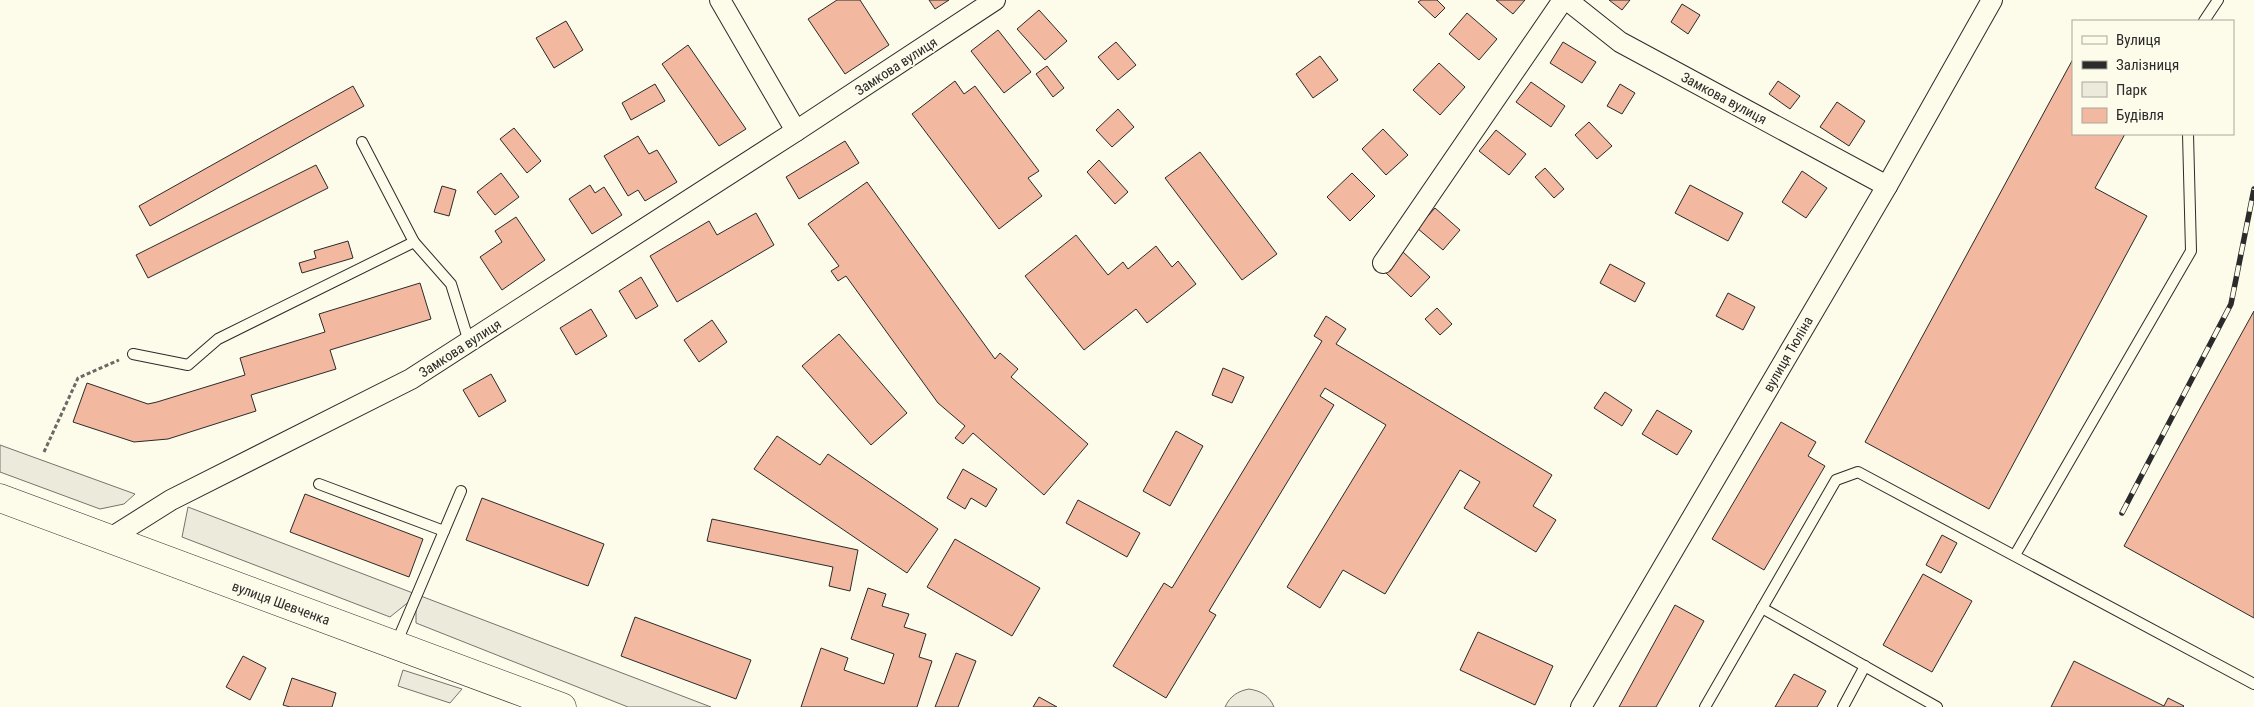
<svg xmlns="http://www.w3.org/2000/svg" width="2254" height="707" font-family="'Roboto Condensed',sans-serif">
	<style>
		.green { fill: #ecebdb; stroke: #74746e }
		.parking { fill: #eceadb; stroke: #74746e }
		.building { fill: #f2b8a0; stroke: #2b2b2b }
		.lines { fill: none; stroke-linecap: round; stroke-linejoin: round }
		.lane-casing { stroke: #2b2b2b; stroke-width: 12 }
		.street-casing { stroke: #2b2b2b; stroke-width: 22 }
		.secondary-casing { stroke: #2b2b2b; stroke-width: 29 }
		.path { stroke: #6a6964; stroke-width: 3; stroke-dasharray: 4 2.5; stroke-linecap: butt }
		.lane { stroke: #fdfbea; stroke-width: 10 }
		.street { stroke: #fdfbea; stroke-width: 20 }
		.secondary { stroke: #fdfbea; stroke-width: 28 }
		.rail-casing { stroke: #2b2b2b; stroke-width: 5.5 }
		.rail { stroke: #fdfbea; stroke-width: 4; stroke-dasharray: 11; stroke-linecap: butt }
		.labels { text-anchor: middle; stroke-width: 4; stroke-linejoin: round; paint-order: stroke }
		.street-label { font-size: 14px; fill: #2b2b2b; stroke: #fdfbea }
	</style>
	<rect width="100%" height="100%" fill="#fdfbea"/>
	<g class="green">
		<polygon points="0,445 135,494 124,504 100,509 0,472"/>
		<polygon points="188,507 711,707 628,707 416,623 416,596 390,617 182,537"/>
		<path d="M 1249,689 C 1261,691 1269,695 1274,707 L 1225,707 C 1230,696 1238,691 1249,689 Z"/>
	</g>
	<polygon class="parking" points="403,670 462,689 450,703 398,686"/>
	<g class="building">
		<polygon points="837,0 860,0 889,45 845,74 808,19"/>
		<polygon points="929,0 949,0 935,9"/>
		<polygon points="1421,0 1437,0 1445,8 1435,18 1418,2"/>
		<polygon points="1496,0 1525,0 1513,14"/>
		<polygon points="1609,0 1630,0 1622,10"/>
		<polygon points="1682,4 1700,15 1688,34 1671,22"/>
		<polygon points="1039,10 1067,41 1045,60 1017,29"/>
		<polygon points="1467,13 1497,39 1479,60 1449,34"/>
		<polygon points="566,21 583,50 554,68 536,38"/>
		<polygon points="998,30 1031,72 1004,93 971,51"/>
		<polygon points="1116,42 1136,65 1118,80 1098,57"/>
		<polygon points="1563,42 1596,62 1582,83 1550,63"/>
		<polygon points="688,45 746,129 719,146 662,64"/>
		<polygon points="1320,56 1338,80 1313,98 1296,74"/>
		<polygon points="2073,59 2073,134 2125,134 2095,188 2147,216 1989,509 1865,442"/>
		<polygon points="1439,63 1465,87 1440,115 1413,90"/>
		<polygon points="1047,66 1064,88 1053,97 1036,74"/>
		<polygon points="955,81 964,94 975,86 1039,171 1028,178 1042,196 999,229 912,114"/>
		<polygon points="1778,81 1800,96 1790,109 1769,94"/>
		<polygon points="1531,82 1565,106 1551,127 1516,102"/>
		<polygon points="655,84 665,101 631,120 622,103"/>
		<polygon points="1620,84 1635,93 1622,114 1607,106"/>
		<polygon points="353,86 364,106 150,226 139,206"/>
		<polygon points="1837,102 1865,121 1849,146 1820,127"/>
		<polygon points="1118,109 1134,127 1112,147 1096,130"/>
		<polygon points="1589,122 1612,146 1597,159 1575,135"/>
		<polygon points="514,128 541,161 527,173 500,139"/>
		<polygon points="1383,129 1408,155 1386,175 1362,149"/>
		<polygon points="1496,130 1526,154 1509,175 1479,151"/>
		<polygon points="638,136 649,154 657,150 677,182 645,201 638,190 628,196 604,156"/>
		<polygon points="845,141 859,163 799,199 786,177"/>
		<polygon points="1200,152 1277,254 1242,280 1165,178"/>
		<polygon points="1099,160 1128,192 1115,204 1087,172"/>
		<polygon points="316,165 328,188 148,278 136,255"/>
		<polygon points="1545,168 1564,189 1554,198 1535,177"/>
		<polygon points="1802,171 1827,188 1806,218 1782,202"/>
		<polygon points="501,173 519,197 495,215 477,192"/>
		<polygon points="1352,173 1375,196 1350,221 1327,197"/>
		<polygon points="867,182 995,359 1000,353 1018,369 1011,377 1088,444 1044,495 973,433 963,444 955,438 965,426 938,403 846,276 838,281 831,271 839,266 808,224"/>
		<polygon points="590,185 595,193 604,187 622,215 592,234 569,199"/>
		<polygon points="1690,185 1743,213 1728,241 1675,213"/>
		<polygon points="442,186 456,190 449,216 434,212"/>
		<polygon points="1435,208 1460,230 1443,250 1417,228"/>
		<polygon points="756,213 774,245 677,302 650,256 709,221 717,235"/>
		<polygon points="516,217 545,260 502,290 480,257 502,242 495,231"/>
		<polygon points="1076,235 1108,275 1123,262 1128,269 1156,246 1172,267 1178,261 1196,284 1147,323 1136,309 1084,350 1025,276"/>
		<polygon points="348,241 353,258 302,273 299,263 316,258 314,251"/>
		<polygon points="1403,252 1430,277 1411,297 1385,272"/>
		<polygon points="1610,264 1645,283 1635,302 1600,283"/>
		<polygon points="641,277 658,306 636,319 619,291"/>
		<polygon points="420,283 431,319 330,350 336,369 251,395 256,411 168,439 134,442 73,422 87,383 148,404 157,402 245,375 240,358 325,332 319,314"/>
		<polygon points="1728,293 1755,307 1743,330 1716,316"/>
		<polygon points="1437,308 1452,324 1440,335 1425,319"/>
		<polygon points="591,309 607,336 576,355 560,328"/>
		<polygon points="2254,311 2254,618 2124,546"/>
		<polygon points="1326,316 1346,329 1336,344 1552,475 1533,506 1556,520 1536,552 1464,508 1480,482 1460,470 1385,594 1343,570 1320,608 1287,587 1386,425 1325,388 1320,396 1334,405 1209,611 1216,615 1166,698 1113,666 1164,583 1172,588 1322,341 1314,336"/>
		<polygon points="712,320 727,342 699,362 684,340"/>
		<polygon points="839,334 907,413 871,445 802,366"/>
		<polygon points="1223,368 1244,377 1232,403 1212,395"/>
		<polygon points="491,374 506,401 479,417 463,390"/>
		<polygon points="1605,392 1632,410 1622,426 1594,408"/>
		<polygon points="1657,410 1692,431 1677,455 1642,434"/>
		<polygon points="1781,422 1816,442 1808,456 1825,466 1764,570 1712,539"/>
		<polygon points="1176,431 1203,446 1170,506 1143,491"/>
		<polygon points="777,436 820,465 828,454 938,529 907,573 754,469"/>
		<polygon points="963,469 997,489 986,507 971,498 965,509 947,498"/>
		<polygon points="305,494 423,539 409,577 290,532"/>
		<polygon points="482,498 604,544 588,586 466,540"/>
		<polygon points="1078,500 1140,533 1127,557 1066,523"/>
		<polygon points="712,519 858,550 850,591 829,586 833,567 707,541"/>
		<polygon points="1942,535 1957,543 1941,573 1926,565"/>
		<polygon points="955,539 1040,588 1012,636 927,587"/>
		<polygon points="1923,574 1972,601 1932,672 1883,645"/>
		<polygon points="868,588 886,594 882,606 909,614 904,627 926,634 919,657 932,661 917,707 801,707 821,648 848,658 844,670 884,684 894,654 851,639"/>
		<polygon points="1675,605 1704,621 1656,707 1619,707"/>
		<polygon points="635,617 751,660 736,699 621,656"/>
		<polygon points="1478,632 1553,666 1535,705 1460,670"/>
		<polygon points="956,653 976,661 958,707 935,707"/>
		<polygon points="243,656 266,668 250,700 226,687"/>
		<polygon points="2074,661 2164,706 2168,698 2184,706 2183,707 2051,707"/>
		<polygon points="1794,674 1826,691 1817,707 1775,707"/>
		<polygon points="292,678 336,693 332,707 290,707 283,705"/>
		<polygon points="1039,697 1057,707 1033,707"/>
	</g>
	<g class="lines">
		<g class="lane-casing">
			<g id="lane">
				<polyline points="2204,21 2218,0"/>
				<polyline points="362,142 414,242"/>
				<polyline points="133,354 188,365 218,339 414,242 451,284 469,342"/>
				<polyline points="319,484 444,531"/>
				<polyline points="2015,555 2191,251 2188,134"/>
				<polyline points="1762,608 1937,707"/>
				<polyline points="396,644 461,491"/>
				<polyline points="1705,707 1836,480 1858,472 2254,684"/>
				<polyline points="1843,707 1865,666"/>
			</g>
		</g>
		<g class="street-casing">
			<g id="street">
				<polyline points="720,0 796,131"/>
				<polyline points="1567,0 1620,42 1887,186"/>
				<polyline points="1383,263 1563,0"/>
				<polyline points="109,539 171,500 411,379 796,131 995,0"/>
				<polyline points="1581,707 1887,186 1992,0"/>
			</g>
		</g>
		<g class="secondary-casing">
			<polyline id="secondary" points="0,498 562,707"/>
		</g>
		<polyline class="path" points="44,452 78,378 119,360"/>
		<use href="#lane" class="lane"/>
		<use href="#street" class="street"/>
		<use href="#secondary" class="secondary"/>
		<g class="rail-casing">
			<polyline id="rail" points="2122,513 2231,304 2254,189"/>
		</g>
		<use href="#rail" class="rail"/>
	</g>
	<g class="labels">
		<g class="street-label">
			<text transform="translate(896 66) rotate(-33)" y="5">Замкова вулиця</text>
			<text transform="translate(1724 98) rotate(28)" y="5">Замкова вулиця</text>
			<text transform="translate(460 348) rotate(-33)" y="5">Замкова вулиця</text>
			<text transform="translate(1788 354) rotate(-60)" y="5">вулиця Тюліна</text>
			<text transform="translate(281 603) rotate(20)" y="5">вулиця Шевченка</text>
		</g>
	</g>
	<rect x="2072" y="20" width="162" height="115" fill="#fdfbea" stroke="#a9a89e"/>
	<rect x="2082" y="36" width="25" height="8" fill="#fdfbea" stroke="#a9a89e"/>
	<text x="2116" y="45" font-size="15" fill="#2b2b2b">Вулиця</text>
	<rect x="2082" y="61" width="25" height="8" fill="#2b2b2b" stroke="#a9a89e"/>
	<text x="2116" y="70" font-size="15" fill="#2b2b2b">Залізниця</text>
	<rect x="2082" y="82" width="25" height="15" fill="#ecebdb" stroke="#a9a89e"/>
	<text x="2116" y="95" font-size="15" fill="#2b2b2b">Парк</text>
	<rect x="2082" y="108" width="25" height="15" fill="#f2b8a0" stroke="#a9a89e"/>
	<text x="2116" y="120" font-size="15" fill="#2b2b2b">Будівля</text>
</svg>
